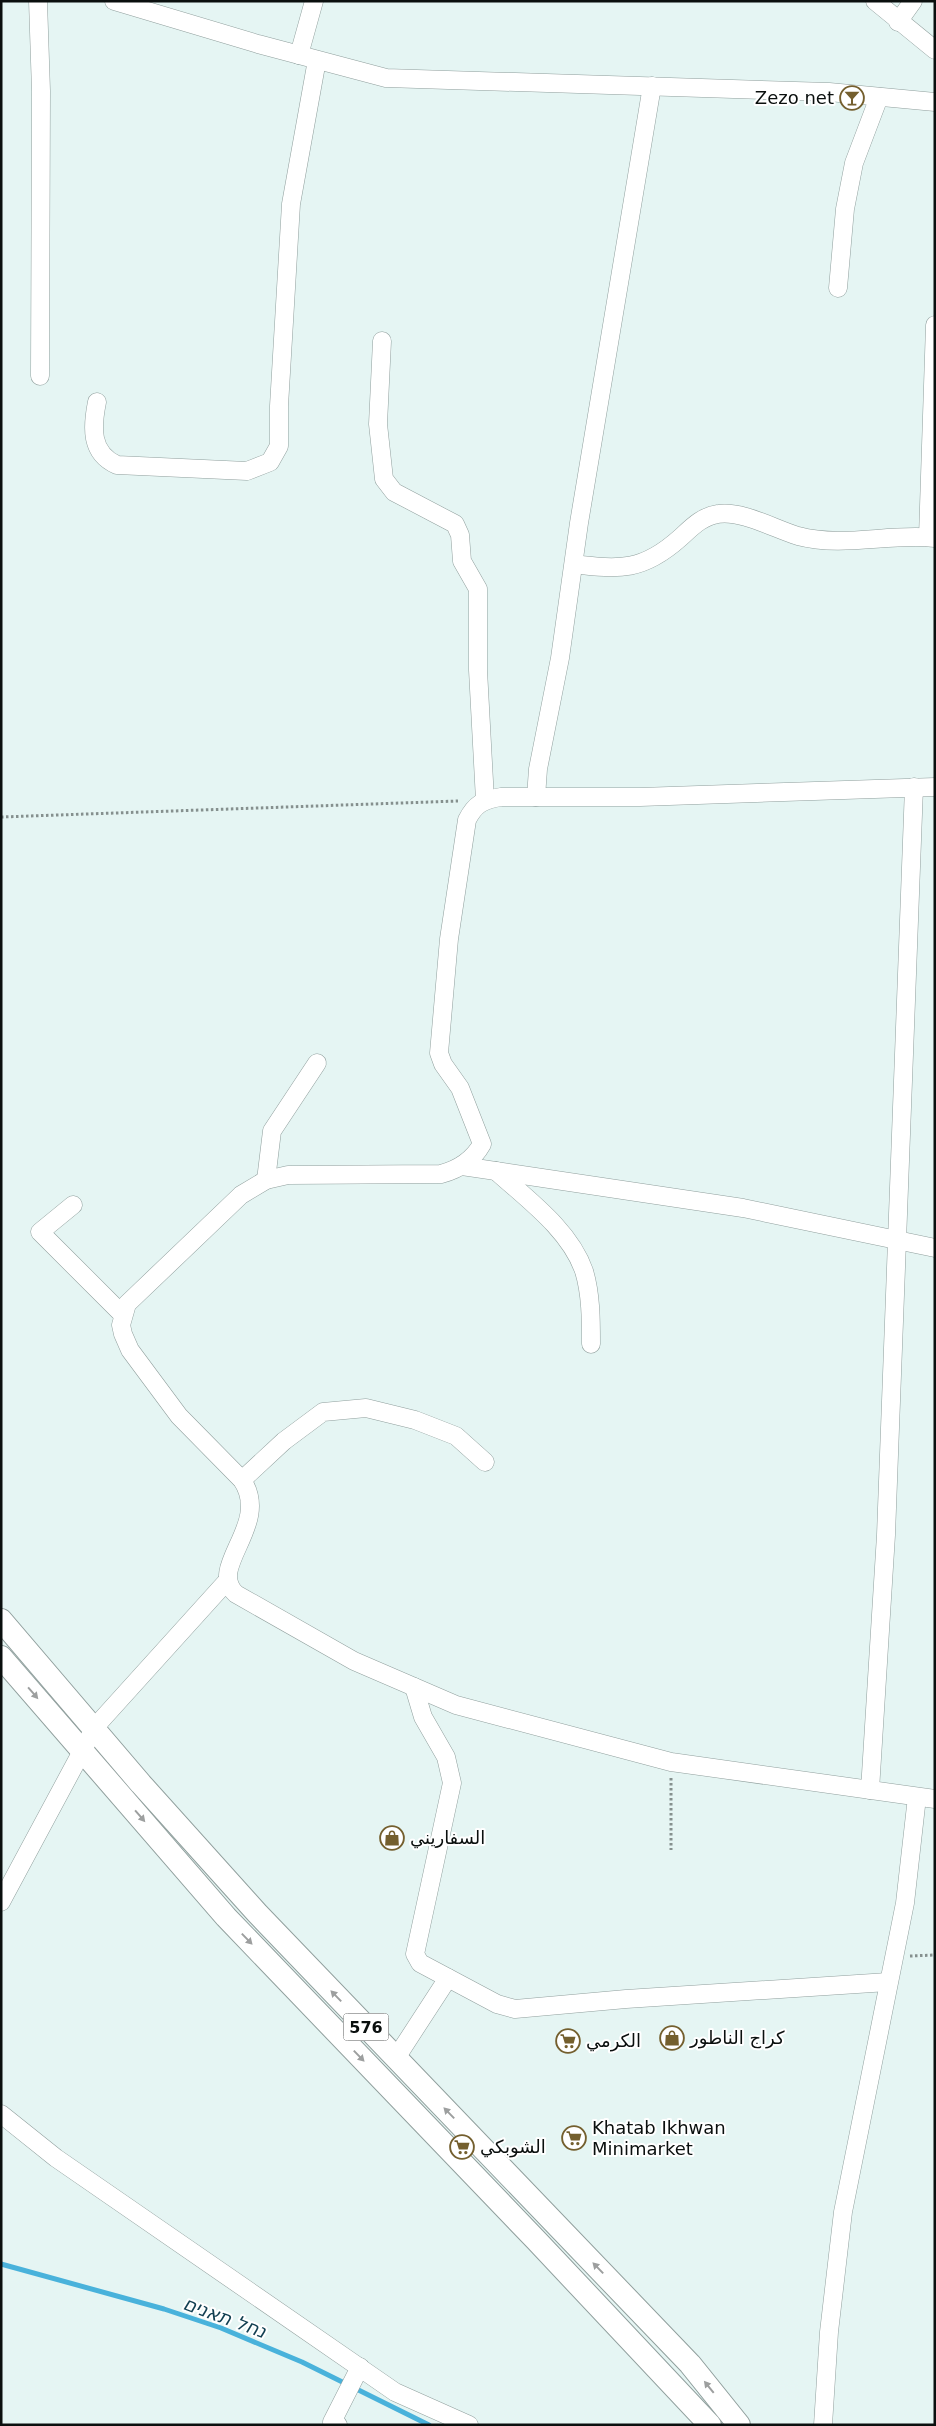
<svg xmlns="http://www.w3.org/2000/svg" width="936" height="2426" font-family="'DejaVu Sans',Cairo,Heebo,sans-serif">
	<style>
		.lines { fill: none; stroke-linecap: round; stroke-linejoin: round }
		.stream { stroke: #49b2db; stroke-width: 5 }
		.minor-casing { stroke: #909f9d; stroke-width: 19 }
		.major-casing { stroke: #909f9d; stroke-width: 24 }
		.path { stroke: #85908e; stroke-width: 3; stroke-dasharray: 2.5 2.5; stroke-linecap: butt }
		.minor { stroke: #fff; stroke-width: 18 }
		.major { stroke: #fff; stroke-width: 22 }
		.oneway { fill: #9d9f9f }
		.labels { text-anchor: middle; stroke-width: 4; stroke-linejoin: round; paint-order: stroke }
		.shield { fill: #fff; stroke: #545756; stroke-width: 1 }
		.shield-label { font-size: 16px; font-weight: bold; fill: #0a0f0e }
		.poi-label { font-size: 18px; fill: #0a0f0e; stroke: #fff; text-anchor: start }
		.water-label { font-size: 19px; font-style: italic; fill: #113f51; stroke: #fff }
	</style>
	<rect width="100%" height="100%" fill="#e5f5f3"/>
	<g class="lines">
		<polyline class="stream" points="1,2264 164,2309 221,2328 302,2362 429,2425"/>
		<g class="minor-casing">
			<g id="minor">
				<polyline points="38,1 41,91 40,376"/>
				<polyline points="114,1 258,44 386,78 829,92 935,102"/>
				<polyline points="875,1 935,50"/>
				<polyline points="898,22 913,1"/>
				<polyline points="299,55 314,1"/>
				<polyline points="838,288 845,209 854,163 879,97"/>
				<polyline points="382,341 378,424 384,479 394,492 455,524 460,535 462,561 478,589 478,670 485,800"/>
				<path d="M 97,402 C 92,427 90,453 117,465 L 247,471 L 270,462 L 279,446 L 279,406 L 291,204 L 317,60"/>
				<polyline points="928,537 935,325"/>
				<path d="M 574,564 C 620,570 643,571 680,538 C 691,528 702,516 718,514 C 741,510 775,529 798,536 C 844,548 889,533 935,538"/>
				<path d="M 935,787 L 640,797 L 501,797 C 483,800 475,804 467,820 L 449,939 L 439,1053 L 443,1064 L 460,1088 L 482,1144 C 473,1160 460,1169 441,1174 L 288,1175 L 266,1180 L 241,1195 L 127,1304 L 121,1325 L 123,1334 L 130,1350 L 179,1416 L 242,1480 C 272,1525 206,1567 236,1594 L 354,1661 L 456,1705 L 671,1762 L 935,1799"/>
				<polyline points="536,797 538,769 560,658 579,523 652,86"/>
				<polyline points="462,1166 743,1208 935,1248"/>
				<path d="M 496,1171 C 527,1199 570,1230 584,1271 C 591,1294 591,1320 591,1344"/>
				<polyline points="266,1180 272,1131 317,1063"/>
				<polyline points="73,1205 40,1232 123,1315"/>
				<polyline points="242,1480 284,1441 323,1412 366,1408 415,1420 456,1436 485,1462"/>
				<polyline points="414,1687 423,1717 446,1757 452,1783 415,1954 420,1963 497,2004 515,2009 626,1999 888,1982"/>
				<polyline points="870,1790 886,1535 914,787"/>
				<polyline points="1,1902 95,1727 227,1581"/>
				<polyline points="396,2058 448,1978"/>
				<polyline points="1,2114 56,2158 395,2392 469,2425"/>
				<polyline points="338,2425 332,2422 360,2367"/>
				<polyline points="823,2425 829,2332 843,2212 905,1903 917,1797"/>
			</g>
		</g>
		<g class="major-casing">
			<g id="major">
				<polyline points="1,1620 141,1784 257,1913 690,2364 739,2425"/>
				<polyline points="1,1657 226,1917 536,2240 710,2425"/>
			</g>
		</g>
		<g class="path">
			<polyline points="1,817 458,801"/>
			<polyline points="671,1778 671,1850"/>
			<polyline points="910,1956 935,1955"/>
		</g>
		<use href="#minor" class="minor"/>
		<use href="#major" class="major"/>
	</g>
	<defs><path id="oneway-solid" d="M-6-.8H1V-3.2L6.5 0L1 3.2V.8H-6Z" transform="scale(1.25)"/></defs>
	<g class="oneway">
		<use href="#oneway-solid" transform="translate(33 1693) rotate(49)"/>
		<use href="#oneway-solid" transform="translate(140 1816) rotate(49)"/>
		<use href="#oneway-solid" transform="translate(247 1939) rotate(46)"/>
		<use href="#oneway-solid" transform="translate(336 1996) rotate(-134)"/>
		<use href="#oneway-solid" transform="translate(359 2056) rotate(46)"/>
		<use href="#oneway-solid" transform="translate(449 2113) rotate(-134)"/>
		<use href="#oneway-solid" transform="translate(598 2268) rotate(-134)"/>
		<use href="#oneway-solid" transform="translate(709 2387) rotate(-129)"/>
	</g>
	<defs>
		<g id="bar-ring" transform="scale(1.25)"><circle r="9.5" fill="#fff" stroke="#745f2e" stroke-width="1.5"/><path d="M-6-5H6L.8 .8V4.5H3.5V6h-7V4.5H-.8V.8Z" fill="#745f2e"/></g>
		<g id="shop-ring" transform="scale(1.25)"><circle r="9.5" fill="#fff" stroke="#745f2e" stroke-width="1.5"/><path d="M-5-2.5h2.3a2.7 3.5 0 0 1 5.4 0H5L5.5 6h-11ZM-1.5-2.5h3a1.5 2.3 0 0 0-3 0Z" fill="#745f2e"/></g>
		<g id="supermarket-ring" transform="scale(1.25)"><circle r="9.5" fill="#fff" stroke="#745f2e" stroke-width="1.5"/><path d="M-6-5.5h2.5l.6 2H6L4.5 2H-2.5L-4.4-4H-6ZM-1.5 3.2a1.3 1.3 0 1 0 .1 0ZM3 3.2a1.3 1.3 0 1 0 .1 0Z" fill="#745f2e"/></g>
	</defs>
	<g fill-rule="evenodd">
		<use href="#bar-ring" x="852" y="98"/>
		<use href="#shop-ring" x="392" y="1838"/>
		<use href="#shop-ring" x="672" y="2038"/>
		<use href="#supermarket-ring" x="568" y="2041"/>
		<use href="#supermarket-ring" x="574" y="2138"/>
		<use href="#supermarket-ring" x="462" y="2147"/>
	</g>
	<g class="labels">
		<rect class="shield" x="343.5" y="2013.5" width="45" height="27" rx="4"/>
		<g class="shield-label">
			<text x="366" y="2033">576</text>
		</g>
		<g class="poi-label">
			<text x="834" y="104" text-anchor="end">Zezo net</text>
			<text x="410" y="1844">السفاريني</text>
			<text x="690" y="2044">كراج الناطور</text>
			<text x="586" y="2047">الكرمي</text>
			<text x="592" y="2134">Khatab Ikhwan<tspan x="592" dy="21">Minimarket</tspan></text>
			<text x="480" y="2153">الشوبكي</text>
		</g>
		<g class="water-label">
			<text transform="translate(225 2317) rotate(20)" y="7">נחל תאנים</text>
		</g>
	</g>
	<rect width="936" height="2426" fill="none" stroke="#0a0f0e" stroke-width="5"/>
</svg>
